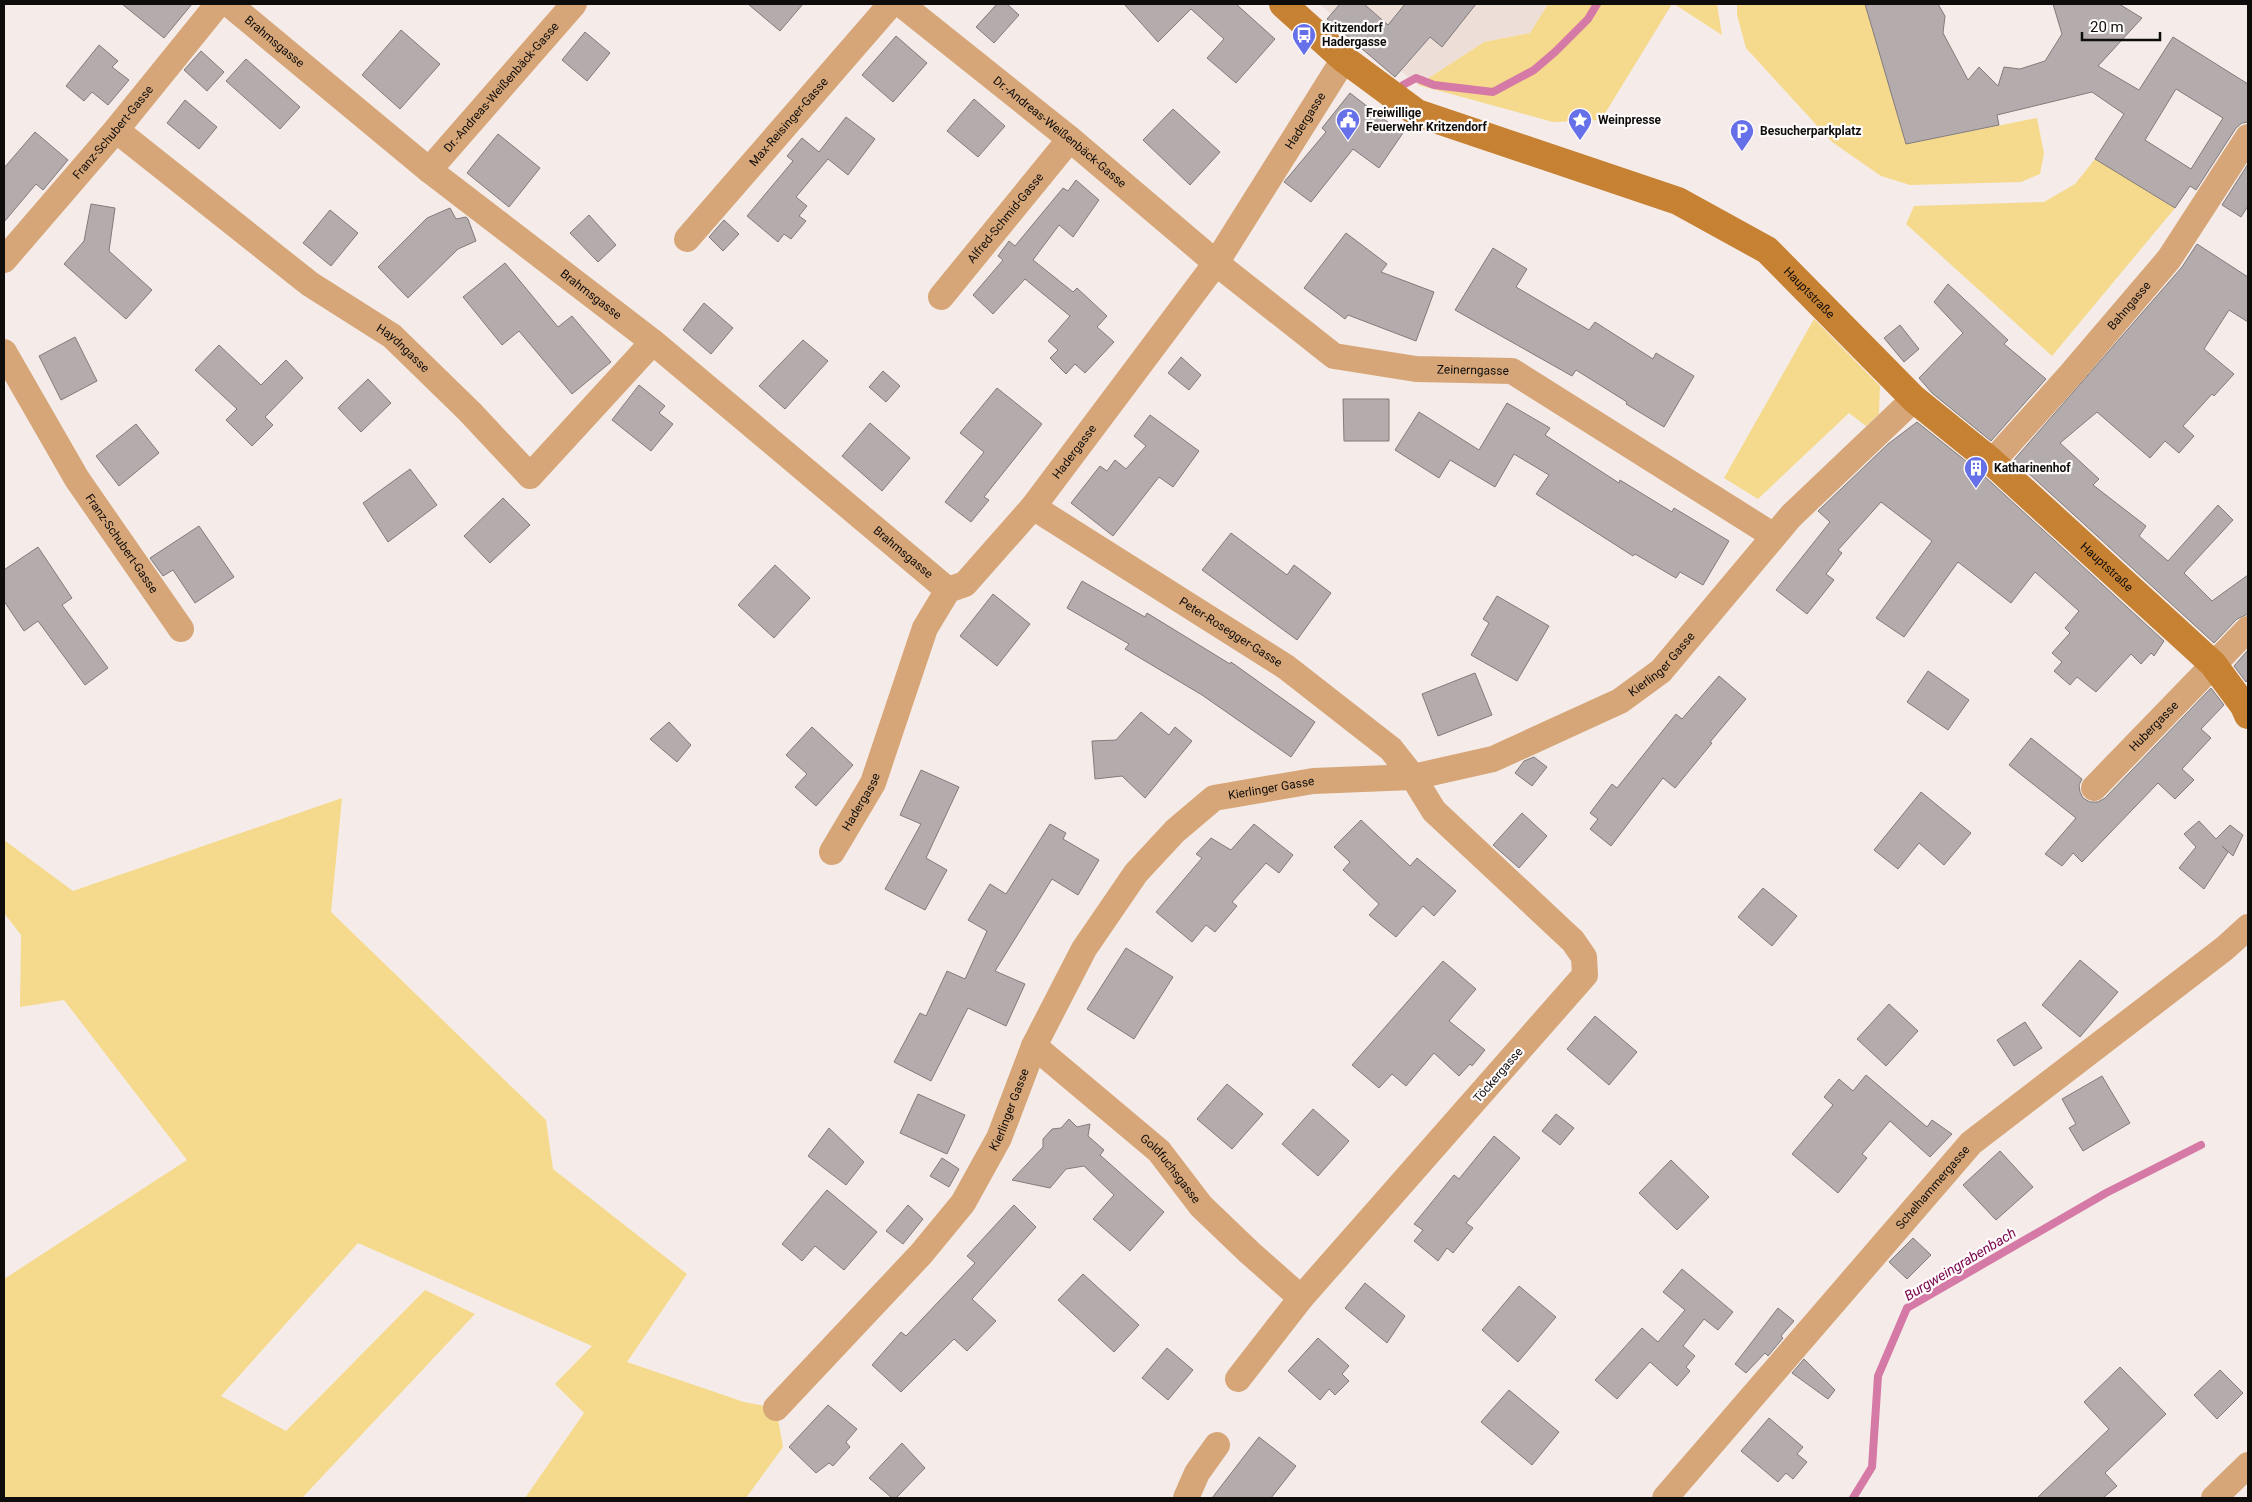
<svg xmlns="http://www.w3.org/2000/svg" width="2252" height="1502" font-family="Roboto,sans-serif">
	<style>
		.built { fill: #eeded8 }
		.green { fill: #f5da8d }
		.lines { fill: none; stroke-linecap: round; stroke-linejoin: round }
		.stream { stroke: #d579a6; stroke-width: 8 }
		.building { fill: #b4acac; stroke: #837b7b; fill-rule: evenodd }
		.street { stroke: #d6a678; stroke-width: 26 }
		.secondary { stroke: #c78132; stroke-width: 28 }
		.labels { text-anchor: middle; stroke-width: 4.5; stroke-linejoin: round; paint-order: stroke }
		.poi-label { font-size: 12px; font-weight: bold; fill: #0f0d0c; stroke: #fefbfa; text-anchor: start }
		.street-label { font-size: 12px; fill: #0f0d0c; stroke: #fefbfa }
		.water-label { font-size: 14px; font-style: italic; fill: #79054e; stroke: #fefbfa }
	</style>
	<rect width="100%" height="100%" fill="#f5ece9"/>
	<polygon class="built" points="1319,4 1548,4 1530,33 1484,42 1418,85"/>
	<g class="green">
		<polygon points="1548,4 1672,4 1601,120 1553,122 1418,85 1484,42 1530,33"/>
		<polygon points="1674,4 1717,4 1722,35"/>
		<polygon points="1737,4 1865,4 1906,144 2037,118 2044,153 2040,174 2021,182 1910,185 1881,176 1832,142 1746,48 1737,15"/>
		<polygon points="2095,159 2175,208 2052,356 1906,224 1914,206 2044,202 2075,184"/>
		<polygon points="1814,319 1880,386 1879,414 1866,426 1849,413 1758,499 1724,478"/>
		<polygon points="342,798 331,912 546,1120 553,1169 687,1274 627,1362 744,1402 776,1408 783,1447 746,1498 525,1498 584,1413 555,1384 592,1346 358,1243 221,1396 286,1431 425,1290 475,1314 302,1498 4,1498 4,1279 187,1160 64,1000 20,1007 21,935 4,913 4,840 73,891"/>
	</g>
	<g class="lines">
		<g class="stream">
			<polyline points="1403,85 1416,78 1434,85 1493,92 1534,70 1555,52 1588,19 1597,4"/>
			<polyline points="1853,1498 1872,1467 1878,1376 1907,1308 2106,1193 2201,1145"/>
		</g>
	</g>
	<g class="building">
		<polygon points="122,4 192,4 164,38"/>
		<polygon points="748,4 803,4 780,31"/>
		<polygon points="997,4 1007,4 1019,15 994,43 976,27"/>
		<polygon points="1124,4 1236,4 1275,39 1236,83 1207,58 1224,39 1191,9 1158,42"/>
		<polygon points="1340,4 1364,4 1388,25 1405,4 1476,4 1442,47 1430,37 1395,77 1327,19"/>
		<path d="M 1865,4 L 1938,4 L 1945,16 L 1943,33 L 1968,80 L 1979,67 L 1998,86 L 2004,67 L 2020,69 L 2045,61 L 2062,34 L 2053,4 L 2119,4 L 2142,18 L 2098,66 L 2139,90 L 2173,37 L 2248,84 L 2248,122 L 2242,123 L 2236,128 L 2196,190 L 2190,186 L 2175,208 L 2095,159 L 2124,114 L 2092,92 L 1997,115 L 1999,125 L 1906,144 ZM 2176,89 L 2223,118 L 2191,169 L 2145,140 Z"/>
		<polygon points="401,30 440,64 400,109 362,75"/>
		<polygon points="585,32 610,53 587,81 562,60"/>
		<polygon points="896,36 927,63 893,102 862,75"/>
		<polygon points="99,45 118,61 112,67 129,80 108,105 92,92 84,101 66,86"/>
		<polygon points="201,51 224,72 207,91 184,70"/>
		<polygon points="246,59 300,107 280,129 226,81"/>
		<polygon points="1350,93 1368,107 1366,109 1381,117 1403,133 1379,168 1353,149 1311,202 1284,182 1326,132 1322,128"/>
		<polygon points="974,99 1005,126 978,157 947,131"/>
		<polygon points="185,100 217,127 199,149 167,123"/>
		<polygon points="1173,109 1220,152 1190,185 1143,140"/>
		<polygon points="846,117 875,139 848,175 828,159 796,197 807,206 799,216 806,221 791,239 784,234 778,242 747,216 793,161 787,156 802,138 819,152"/>
		<polygon points="35,132 68,160 43,190 36,184 4,222 4,168"/>
		<polygon points="498,134 540,168 509,207 467,173"/>
		<polygon points="2248,164 2248,206 2241,217 2222,205"/>
		<polygon points="1076,180 1099,200 1073,237 1059,225 1033,260 1073,292 1077,288 1107,316 1097,327 1114,342 1085,373 1075,364 1066,374 1050,358 1058,350 1048,341 1070,316 1025,279 993,314 973,295 1003,260 998,256 1009,241 1015,246 1063,188 1068,191"/>
		<polygon points="91,204 115,208 109,251 152,290 126,319 64,264 84,241"/>
		<polygon points="450,208 456,219 466,217 468,219 476,241 458,249 408,298 378,267 427,218"/>
		<polygon points="330,210 358,233 331,266 303,243"/>
		<polygon points="589,215 616,245 598,262 570,233"/>
		<polygon points="724,220 739,234 723,251 709,237"/>
		<polygon points="1346,233 1387,264 1381,272 1434,292 1416,341 1348,315 1345,319 1304,288"/>
		<polygon points="2197,244 2248,277 2248,322 2229,310 2204,349 2234,374 2214,396 2212,394 2183,426 2194,436 2179,453 2165,441 2150,458 2097,412 2060,443 2099,479 2093,485 2146,526 2139,536 2168,561 2218,505 2233,520 2184,573 2212,601 2248,575 2248,614 2237,619 2214,643 2014,460 2162,290 2182,267"/>
		<polygon points="1493,248 1527,269 1516,287 1589,330 1595,322 1653,359 1656,353 1694,376 1664,427 1626,404 1627,402 1576,370 1572,376 1455,310"/>
		<polygon points="505,263 558,327 572,316 611,362 572,394 519,331 502,345 463,297"/>
		<polygon points="1948,284 2008,340 2004,344 2046,379 1991,441 1932,393 1919,378 1963,333 1934,302"/>
		<polygon points="704,303 733,328 711,354 683,330"/>
		<polygon points="1900,325 1919,349 1904,362 1884,338"/>
		<polygon points="75,337 97,381 61,400 39,356"/>
		<polygon points="803,340 828,361 785,409 759,386"/>
		<polygon points="219,345 261,385 286,360 303,378 265,417 273,425 252,446 226,420 237,409 195,370"/>
		<polygon points="1181,357 1201,375 1189,390 1168,373"/>
		<polygon points="883,371 900,386 886,402 869,387"/>
		<polygon points="368,379 391,403 361,432 338,408"/>
		<polygon points="639,385 665,406 659,413 673,424 651,451 612,420"/>
		<polygon points="997,388 1042,424 984,497 989,500 971,522 945,502 984,452 960,433"/>
		<polygon points="1343,399 1389,399 1389,441 1344,441"/>
		<polygon points="1507,403 1550,428 1545,435 1619,483 1620,480 1672,512 1674,508 1729,541 1703,585 1680,572 1676,578 1635,554 1633,556 1536,494 1549,475 1514,454 1495,487 1450,460 1439,478 1395,450 1419,412 1479,450"/>
		<polygon points="1150,415 1199,451 1173,487 1159,477 1113,536 1071,503 1100,466 1107,471 1115,460 1126,469 1146,446 1134,436"/>
		<polygon points="1917,422 1982,474 2164,641 2154,656 2151,653 2141,664 2131,654 2096,692 2077,677 2070,685 2054,671 2062,662 2052,653 2070,633 2065,628 2079,611 2035,572 2011,603 1958,562 1904,637 1876,618 1932,541 1881,502 1838,550 1842,553 1826,574 1834,580 1807,614 1776,590 1830,522 1818,511 1888,444"/>
		<polygon points="870,423 910,458 882,491 842,456"/>
		<polygon points="136,424 159,453 119,486 96,456"/>
		<polygon points="410,469 437,505 388,542 363,503"/>
		<polygon points="503,498 530,525 490,563 464,536"/>
		<polygon points="199,526 234,577 195,603 173,570 163,576 150,558"/>
		<polygon points="1231,533 1287,575 1294,565 1331,593 1297,640 1202,570"/>
		<polygon points="38,547 72,598 62,605 108,668 85,685 38,621 24,631 4,601 4,570"/>
		<polygon points="775,565 810,598 774,638 738,605"/>
		<polygon points="1082,581 1145,617 1147,613 1230,664 1231,662 1315,722 1291,757 1202,695 1125,649 1129,644 1067,608"/>
		<polygon points="993,594 1030,624 997,666 960,636"/>
		<polygon points="1497,596 1549,626 1517,681 1471,655 1489,623 1483,619"/>
		<polygon points="2248,650 2248,679 2246,682 2234,666"/>
		<polygon points="1928,671 1969,700 1948,730 1907,702"/>
		<polygon points="1475,673 1492,715 1438,736 1422,694"/>
		<polygon points="1719,676 1746,699 1710,742 1712,743 1675,788 1663,778 1611,846 1590,829 1598,819 1590,813 1612,784 1617,788 1676,714 1682,719"/>
		<polygon points="2211,688 2224,705 2201,729 2211,738 2182,769 2194,780 2175,799 2158,783 2082,862 2073,853 2062,866 2045,854 2076,818 2009,765 2031,738 2082,779 2079,785 2080,792 2083,798 2090,802 2098,802 2105,798"/>
		<polygon points="1141,712 1169,735 1175,727 1192,741 1145,798 1122,776 1095,779 1092,741 1116,740"/>
		<polygon points="669,722 691,745 677,762 650,739"/>
		<polygon points="812,727 853,765 816,806 795,787 807,774 786,755"/>
		<polygon points="1534,757 1547,767 1532,786 1515,773 1524,761"/>
		<polygon points="921,770 959,787 926,858 947,870 925,910 885,889 921,824 900,815"/>
		<polygon points="1921,792 1971,833 1944,865 1919,843 1898,869 1874,850"/>
		<polygon points="1522,813 1547,836 1519,868 1493,845"/>
		<polygon points="1361,820 1410,866 1417,858 1456,891 1434,916 1423,906 1396,937 1369,915 1379,904 1343,870 1350,862 1334,847"/>
		<polygon points="2199,821 2216,839 2230,825 2243,835 2233,856 2222,846 2228,852 2204,889 2179,868 2196,847 2184,834"/>
		<polygon points="1050,824 1066,833 1063,839 1099,860 1078,895 1052,879 995,971 1025,984 1006,1026 968,1008 931,1081 894,1062 920,1013 926,1016 947,971 965,979 987,931 968,920 990,884 1006,894"/>
		<polygon points="1254,824 1293,855 1279,873 1266,863 1232,902 1237,906 1215,932 1206,925 1192,942 1156,912 1202,858 1196,854 1211,838 1231,850"/>
		<polygon points="1763,888 1797,916 1772,946 1738,917"/>
		<polygon points="1126,948 1173,977 1134,1039 1087,1009"/>
		<polygon points="2080,960 2118,992 2080,1037 2042,1005"/>
		<polygon points="1443,961 1476,989 1449,1021 1485,1050 1472,1066 1470,1064 1459,1076 1434,1053 1406,1086 1392,1074 1379,1088 1352,1065"/>
		<polygon points="1889,1004 1918,1031 1886,1066 1857,1039"/>
		<polygon points="1595,1016 1637,1052 1609,1085 1567,1049"/>
		<polygon points="2025,1022 2042,1048 2014,1066 1997,1040"/>
		<polygon points="1866,1075 1927,1127 1932,1120 1952,1134 1930,1157 1890,1121 1862,1154 1867,1158 1838,1193 1792,1154 1833,1105 1824,1097 1839,1079 1853,1091"/>
		<polygon points="2102,1076 2130,1123 2083,1151 2069,1128 2076,1124 2062,1099"/>
		<polygon points="1227,1084 1263,1114 1232,1149 1197,1119"/>
		<polygon points="918,1094 965,1115 947,1154 900,1133"/>
		<polygon points="1313,1109 1349,1141 1318,1176 1282,1144"/>
		<polygon points="1556,1114 1574,1128 1560,1145 1542,1131"/>
		<polygon points="1069,1119 1077,1127 1090,1124 1088,1136 1104,1150 1100,1155 1164,1212 1130,1251 1093,1219 1114,1195 1084,1166 1066,1169 1050,1188 1012,1180 1043,1147 1043,1139 1052,1129 1061,1128"/>
		<polygon points="829,1128 864,1162 846,1185 808,1156"/>
		<polygon points="1494,1136 1520,1158 1466,1223 1473,1228 1453,1253 1447,1248 1438,1261 1414,1241 1423,1230 1414,1224 1454,1175 1459,1179"/>
		<polygon points="2000,1151 2033,1187 1996,1220 1963,1185"/>
		<polygon points="942,1158 959,1169 949,1187 930,1176"/>
		<polygon points="1671,1160 1709,1197 1677,1230 1639,1193"/>
		<polygon points="827,1190 877,1232 844,1270 815,1246 802,1261 782,1244"/>
		<polygon points="908,1205 923,1219 903,1244 886,1231"/>
		<polygon points="1014,1205 1036,1227 972,1299 996,1321 967,1351 954,1339 901,1392 872,1365 901,1332 906,1336 975,1263 967,1256"/>
		<polygon points="1913,1238 1931,1255 1907,1279 1889,1262"/>
		<polygon points="1682,1269 1733,1312 1718,1330 1704,1319 1683,1346 1695,1356 1686,1367 1690,1371 1677,1386 1650,1362 1617,1399 1595,1380 1642,1328 1658,1342 1685,1310 1663,1292"/>
		<polygon points="1083,1274 1139,1325 1114,1352 1058,1300"/>
		<polygon points="1365,1283 1405,1316 1387,1343 1345,1308"/>
		<polygon points="1519,1286 1556,1317 1518,1362 1482,1330"/>
		<polygon points="1778,1308 1794,1321 1781,1336 1783,1338 1768,1356 1765,1353 1746,1373 1735,1364"/>
		<polygon points="1318,1338 1349,1366 1342,1374 1349,1381 1335,1395 1329,1389 1320,1400 1288,1371"/>
		<polygon points="1167,1348 1193,1370 1168,1400 1142,1378"/>
		<polygon points="1804,1359 1835,1390 1828,1399 1792,1373"/>
		<polygon points="2120,1367 2166,1414 2105,1473 2117,1486 2103,1498 2037,1498 2109,1429 2084,1402"/>
		<polygon points="2220,1370 2243,1393 2217,1419 2194,1395"/>
		<polygon points="1509,1390 1559,1432 1532,1465 1481,1422"/>
		<polygon points="828,1405 857,1429 846,1442 850,1447 833,1466 829,1463 816,1473 789,1447"/>
		<polygon points="1769,1418 1803,1447 1797,1454 1807,1462 1793,1479 1786,1473 1778,1482 1741,1451"/>
		<polygon points="1259,1437 1296,1466 1271,1498 1212,1498"/>
		<polygon points="902,1443 925,1468 896,1498 892,1498 869,1478"/>
	</g>
	<g class="lines">
		<g class="street">
			<path id="s1" d="M 229,4 L 429,170 L 653,342 L 948,590"/>
			<path id="s2" d="M 901,4 L 1070,139 L 1216,263 L 1334,356 L 1416,369 L 1512,371 L 1774,536"/>
			<path id="s3" d="M 116,130 L 310,284 L 392,336 L 470,412 L 530,476 L 653,342"/>
			<path id="s4" d="M 429,170 L 574,4"/>
			<path id="s5" d="M 687,239 L 891,4"/>
			<path id="s6" d="M 4,260 L 116,130 L 218,4"/>
			<path id="s7" d="M 941,297 L 1070,139"/>
			<path id="s8" d="M 4,352 L 77,479 L 181,629"/>
			<path id="s9" d="M 1992,462 L 2071,374 L 2169,259 L 2248,137"/>
			<path id="s10" d="M 1033,507 L 1286,667 L 1391,749 L 1413,777 L 1434,811 L 1573,941 L 1584,957 L 1585,975 L 1301,1298 L 1238,1379"/>
			<path id="s11" d="M 2094,788 L 2248,629"/>
			<path id="s12" d="M 832,852 L 873,783 L 925,628 L 948,590 L 965,584 L 1033,507 L 1216,263 L 1344,59"/>
			<path id="s13" d="M 1034,1046 L 1159,1151 L 1201,1206 L 1249,1252 L 1301,1298"/>
			<path id="s14" d="M 776,1408 L 921,1254 L 963,1203 L 999,1138 L 1034,1046 L 1084,949 L 1136,873 L 1175,831 L 1214,798 L 1313,781 L 1413,777 L 1493,759 L 1620,701 L 1661,671 L 1791,516 L 1914,399"/>
			<polyline points="1186,1498 1197,1473 1217,1445"/>
			<path id="s15" d="M 1665,1498 L 1971,1143 L 2225,948 L 2248,927"/>
			<polyline points="2214,1498 2248,1465"/>
		</g>
		<path class="secondary" id="s16" d="M 1283,4 L 1344,59 L 1417,113 L 1678,201 L 1767,250 L 1914,399 L 1992,462 L 2213,664 L 2244,706 L 2248,715"/>
	</g>
	<defs>
		<g id="bus-pin" transform="scale(1.25)"><path d="M0 17L-7.5 6A9.5 9.5 0 1 1 7.5 6Z" fill="#6670e9" stroke="#fefbfa"/><path d="M-5-6H5V4H4V6H2V4H-2V6H-4V4H-5ZM-3.5-4V0h7V-4ZM-3.5 1.2v1.5H-2V1.2ZM2 1.2v1.5H3.5V1.2Z" fill="#fff"/></g>
		<g id="civic-pin" transform="scale(1.25)"><path d="M0 17L-7.5 6A9.5 9.5 0 1 1 7.5 6Z" fill="#6670e9" stroke="#fefbfa"/><path d="M-.6-6.5H3V-4.5H.6V-3L4-1V1h2V6H-6V1h2V-1L-.6-3ZM-1.2 2.5V6h2.4V2.5Z" fill="#fff"/></g>
		<g id="sight-pin" transform="scale(1.25)"><path d="M0 17L-7.5 6A9.5 9.5 0 1 1 7.5 6Z" fill="#6670e9" stroke="#fefbfa"/><path d="M0-6L1.8-2.2L6-1.7L2.9 1.2L3.7 5.4L0 3.3L-3.7 5.4L-2.9 1.2L-6-1.7L-1.8-2.2Z" fill="#fff"/></g>
		<g id="parking-pin" transform="scale(1.25)"><path d="M0 17L-7.5 6A9.5 9.5 0 1 1 7.5 6Z" fill="#6670e9" stroke="#fefbfa"/><path d="M-3.5-5.5H1a3.5 3.5 0 0 1 0 7H-1V5.5H-3.5ZM-1-3.4V-.6H.8a1.4 1.4 0 0 0 0-2.8Z" fill="#fff"/></g>
		<g id="building-pin" transform="scale(1.25)"><path d="M0 17L-7.5 6A9.5 9.5 0 1 1 7.5 6Z" fill="#6670e9" stroke="#fefbfa"/><path d="M-4-6H4V6H1V3H-1V6H-4ZM-2.5-4.3h1.7v1.8h-1.7ZM.8-4.3h1.7v1.8H.8ZM-2.5-1h1.7V.8h-1.7ZM.8-1h1.7V.8H.8Z" fill="#fff"/></g>
	</defs>
	<g fill-rule="evenodd">
		<use href="#bus-pin" x="1304" y="35"/>
		<use href="#civic-pin" x="1348" y="120"/>
		<use href="#sight-pin" x="1580" y="120"/>
		<use href="#parking-pin" x="1742" y="131"/>
		<use href="#building-pin" x="1976" y="468"/>
	</g>
	<g class="labels">
		<g class="poi-label">
			<text x="1322" y="32">Kritzendorf<tspan x="1322" dy="14">Hadergasse</tspan></text>
			<text x="1366" y="117">Freiwillige<tspan x="1366" dy="14">Feuerwehr Kritzendorf</tspan></text>
			<text x="1598" y="124">Weinpresse</text>
			<text x="1760" y="135">Besucherparkplatz</text>
			<text x="1994" y="472">Katharinenhof</text>
		</g>
		<g class="street-label">
			<text dy="4" stroke="none"><textPath href="#s1" startOffset="59">Brahmsgasse</textPath></text>
			<text dy="4" stroke="none"><textPath href="#s4" startOffset="110">Dr.-Andreas-Weißenbäck-Gasse</textPath></text>
			<text dy="4" stroke="none"><textPath href="#s12" startOffset="882">Hadergasse</textPath></text>
			<text dy="4" stroke="none"><textPath href="#s5" startOffset="155">Max-Reisinger-Gasse</textPath></text>
			<text dy="4" stroke="none"><textPath href="#s2" startOffset="204">Dr.-Andreas-Weißenbäck-Gasse</textPath></text>
			<text dy="4" stroke="none"><textPath href="#s6" startOffset="168">Franz-Schubert-Gasse</textPath></text>
			<text dy="4" stroke="none"><textPath href="#s7" startOffset="102">Alfred-Schmid-Gasse</textPath></text>
			<text dy="4" stroke="none"><textPath href="#s16" startOffset="610">Hauptstraße</textPath></text>
			<text dy="4" stroke="none"><textPath href="#s1" startOffset="464">Brahmsgasse</textPath></text>
			<text dy="4" stroke="none"><textPath href="#s9" startOffset="208">Bahngasse</textPath></text>
			<text dy="4" stroke="none"><textPath href="#s3" startOffset="361">Haydngasse</textPath></text>
			<text dy="4" stroke="none"><textPath href="#s2" startOffset="698">Zeinerngasse</textPath></text>
			<text dy="4" stroke="none"><textPath href="#s12" startOffset="478">Hadergasse</textPath></text>
			<text dy="4" stroke="none"><textPath href="#s8" startOffset="225">Franz-Schubert-Gasse</textPath></text>
			<text dy="4" stroke="none"><textPath href="#s1" startOffset="869">Brahmsgasse</textPath></text>
			<text dy="4" stroke="none"><textPath href="#s16" startOffset="1015">Hauptstraße</textPath></text>
			<text dy="4" stroke="none"><textPath href="#s10" startOffset="234">Peter-Rosegger-Gasse</textPath></text>
			<text dy="4" stroke="none"><textPath href="#s14" startOffset="1238">Kierlinger Gasse</textPath></text>
			<text dy="4" stroke="none"><textPath href="#s11" startOffset="86">Hubergasse</textPath></text>
			<text dy="4" stroke="none"><textPath href="#s14" startOffset="818">Kierlinger Gasse</textPath></text>
			<text dy="4" stroke="none"><textPath href="#s12" startOffset="58">Hadergasse</textPath></text>
			<text transform="translate(1498 1075) rotate(-49)" y="4">Töckergasse</text>
			<text dy="4" stroke="none"><textPath href="#s14" startOffset="382">Kierlinger Gasse</textPath></text>
			<text dy="4" stroke="none"><textPath href="#s13" startOffset="184">Goldfuchsgasse</textPath></text>
			<text dy="4" stroke="none"><textPath href="#s15" startOffset="410">Schelhammergasse</textPath></text>
		</g>
		<g class="water-label">
			<text transform="translate(1960 1264) rotate(-31)" y="5">Burgweingrabenbach</text>
		</g>
	</g>
	<rect width="2252" height="1502" fill="none" stroke="#0f0d0c" stroke-width="10"/>
	<path d="M2082 32v8h78v-8" fill="none" stroke="#0f0d0c" stroke-width="2.5"/>
	<text x="2090" y="32" font-size="15" fill="#0f0d0c" stroke="#fefbfa" stroke-width="4" paint-order="stroke">20 m</text>
</svg>
